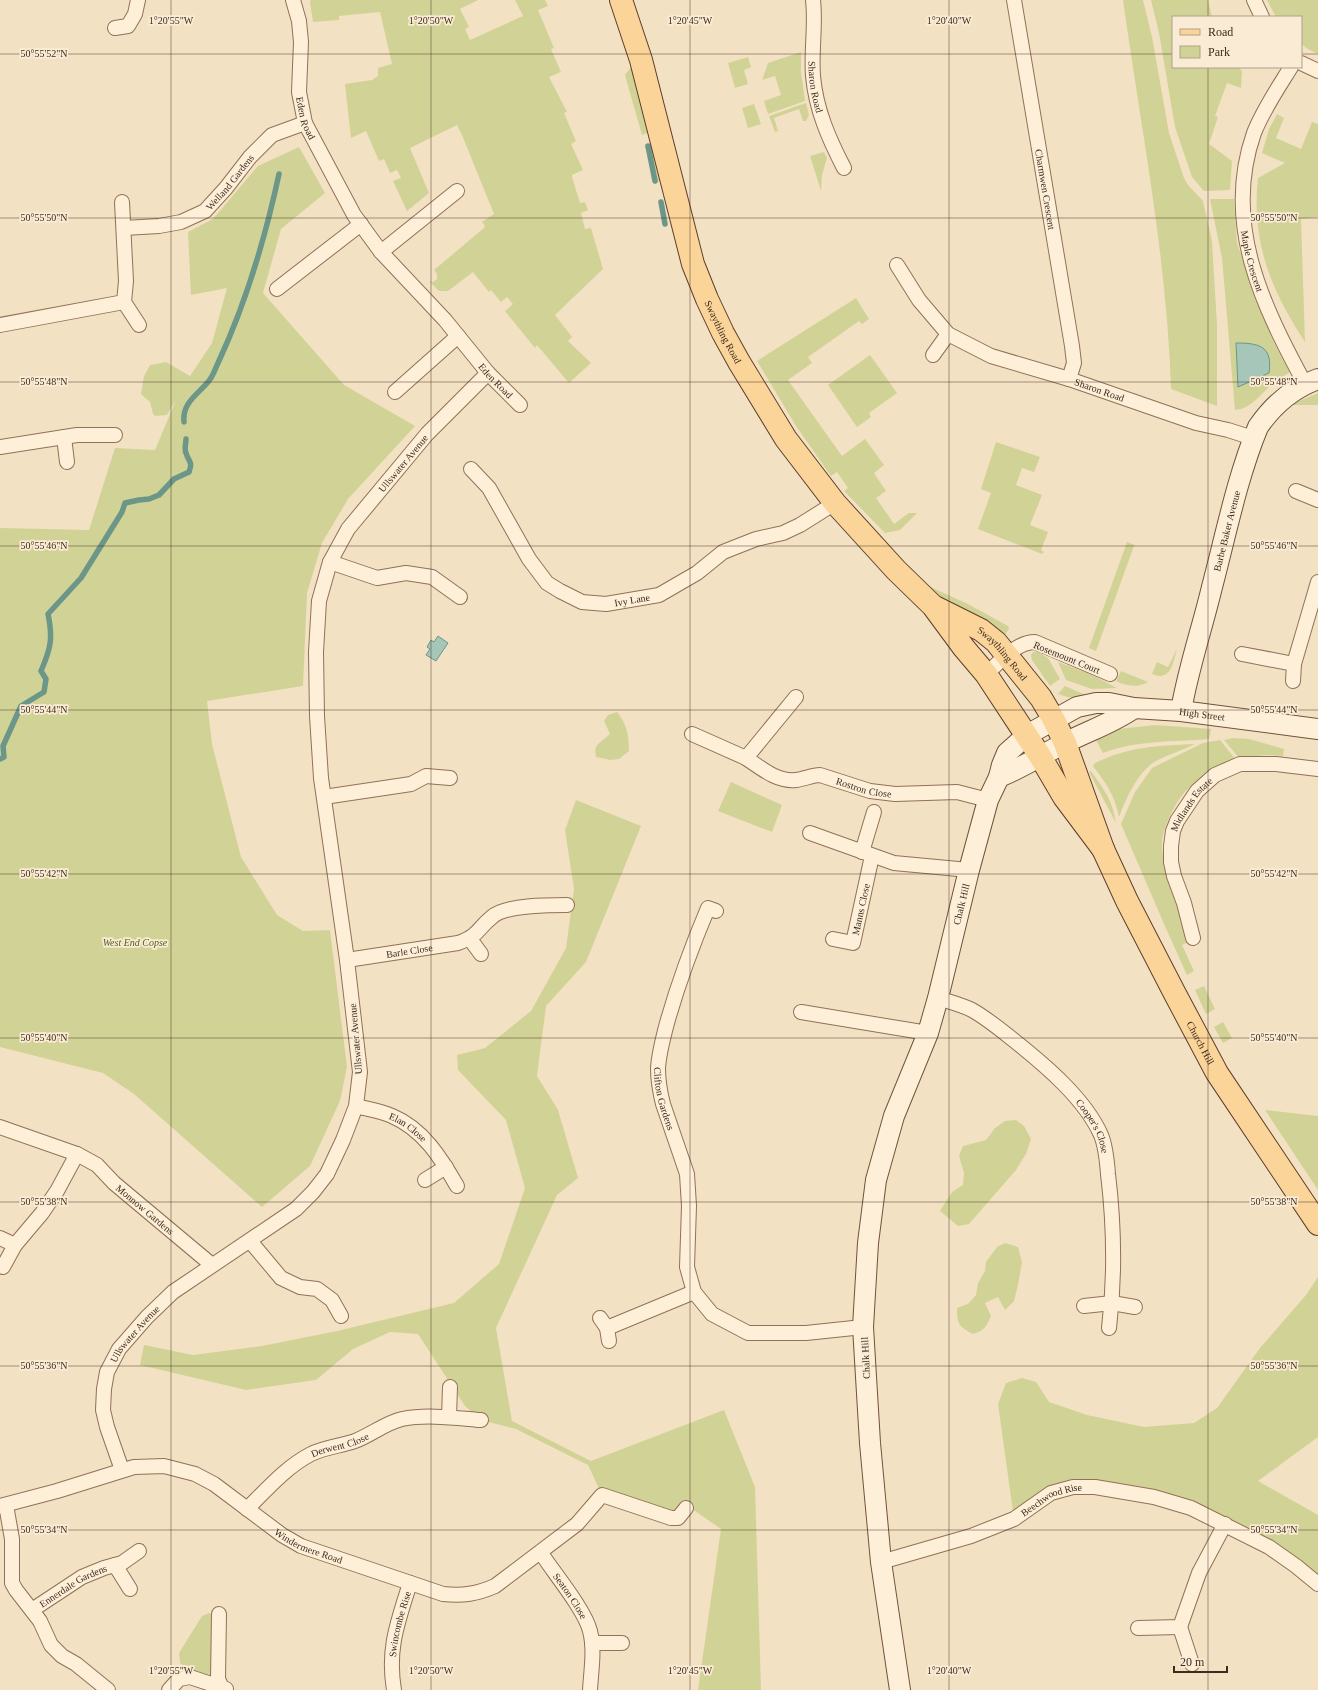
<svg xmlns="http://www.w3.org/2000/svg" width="1318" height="1690" font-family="'Times New Roman',serif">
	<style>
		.green { fill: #d1d396 }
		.water { fill: #a6c6ba; stroke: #6b9688 }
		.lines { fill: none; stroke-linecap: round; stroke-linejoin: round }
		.stream { stroke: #6b9688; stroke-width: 5.5 }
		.street-casing { stroke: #917157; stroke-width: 16 }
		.secondary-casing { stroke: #72523a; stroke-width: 22 }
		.primary-casing { stroke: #5e3f2c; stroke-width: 24 }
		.street { stroke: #fdefd8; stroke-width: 14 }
		.secondary { stroke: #fdefd8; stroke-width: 20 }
		.primary { stroke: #fad498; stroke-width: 22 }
		.ticks { fill: none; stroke: #3f2b1d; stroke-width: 1; stroke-opacity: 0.45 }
		.labels { text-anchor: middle; stroke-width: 3.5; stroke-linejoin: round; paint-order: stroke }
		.street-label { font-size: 10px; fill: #3f2b1d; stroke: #faecd4 }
		.park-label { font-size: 10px; font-style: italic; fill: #535e21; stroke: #faecd4 }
		.ticks-label { font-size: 10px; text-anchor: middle; fill: #3f2b1d; stroke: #faecd4; stroke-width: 3.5; stroke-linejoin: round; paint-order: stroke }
	</style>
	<rect width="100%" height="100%" fill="#f3e1c3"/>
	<g class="green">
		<polygon points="311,0 478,0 460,9 469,27 465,29 470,40 523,16 515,0 545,0 548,6 538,10 554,48 551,49 561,72 549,77 567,112 564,113 576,141 571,144 583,170 572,175 572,177 580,203 585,202 588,210 581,213 585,229 591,228 603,269 555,315 572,337 568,341 591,363 569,383 537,345 535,348 505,311 513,304 507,297 501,302 491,290 489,292 473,272 448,291 439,291 429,281 433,282 437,279 437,274 434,270 484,228 485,226 482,222 494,214 462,135 457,125 410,148 429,193 407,211 393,181 401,178 397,170 390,173 384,159 379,161 366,131 351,138 345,84 372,80 378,76 378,68 392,64 380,12 339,16 339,20 313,22 310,2"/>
		<path d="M 1123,0 L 1143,0 L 1152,37 L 1169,133 L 1184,178 L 1188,185 L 1203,201 L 1212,241 L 1217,325 L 1217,406 L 1171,389 C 1167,258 1141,129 1123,0 Z"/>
		<polygon points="1151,0 1208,0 1212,17 1173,17 1173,67 1239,67 1242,72 1241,88 1227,83 1215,116 1218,117 1209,144 1232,161 1230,190 1204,191 1192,177 1175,127 1159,33"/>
		<polygon points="1267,0 1318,0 1318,54 1308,49 1301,44 1301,17 1276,17"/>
		<polygon points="801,52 801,72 805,101 768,114 764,101 781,95 775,76 762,80 768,63"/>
		<polygon points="748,57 751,67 744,70 748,84 735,88 728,63"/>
		<polygon points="631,67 650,132 642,135 625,75"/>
		<polygon points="806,103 809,115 806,121 803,121 799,109 774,118 778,131 775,132 769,116"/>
		<polygon points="754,104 761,124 748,128 742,108"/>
		<path d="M 1277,114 L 1284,118 L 1276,138 L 1301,149 L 1312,122 L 1318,124 L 1318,217 L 1301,219 L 1305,342 C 1271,291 1251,241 1258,178 L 1285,163 L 1262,153 L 1269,129 Z"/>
		<polygon points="652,143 661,181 654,182 645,146"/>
		<polygon points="299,147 325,193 281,229 263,293 344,385 415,426 348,499 322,543 307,593 303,686 207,701 212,744 241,857 277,915 303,931 330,930 347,1067 340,1101 310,1166 262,1207 134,1094 103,1073 0,1047 0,528 89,530 115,448 155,450 176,400 167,415 155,416 153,414 150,402 141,394 144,376 150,365 166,362 190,376 212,343 227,288 191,295 188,232 213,219 258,166"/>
		<polygon points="824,152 827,158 822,175 821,191 810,156"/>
		<path d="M 1210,199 L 1234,199 L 1237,243 L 1253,289 L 1274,342 L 1290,372 C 1286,375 1281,377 1276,381 C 1262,391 1254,408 1235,410 L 1222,258 Z"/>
		<polygon points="856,298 869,319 862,324 859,321 808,357 812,363 788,380 842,456 865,439 884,465 874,473 886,491 876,498 894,524 909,513 917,513 900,530 885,533 844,491 848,488 837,472 831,476 796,426 757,361"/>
		<polygon points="870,355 897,393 869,413 871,417 857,427 828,385"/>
		<polygon points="1318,393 1318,405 1290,405"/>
		<polygon points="996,442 1040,457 1034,472 1022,468 1016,485 1042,495 1030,525 1048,532 1041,550 1044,552 1042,554 978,529 991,493 981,489"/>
		<polygon points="1127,542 1135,545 1134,546 1096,651 1089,648"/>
		<polygon points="926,585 968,604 1008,626 1009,629 1004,636 950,601 941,599 924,587"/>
		<path d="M 1177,649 C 1173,663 1171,682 1152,674 L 1157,662 L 1168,667 Z"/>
		<polygon points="1037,651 1048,658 1060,679 1050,686 1032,660 1031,655 1033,652"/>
		<polygon points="1058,662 1088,673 1117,688 1092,689 1066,680"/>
		<path d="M 1121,671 L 1148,682 C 1138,688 1126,686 1116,681 Z"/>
		<path d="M 1065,686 L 1090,697 C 1078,700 1069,698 1058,694 Z"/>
		<path d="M 617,712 C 627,724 629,736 629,751 L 619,759 L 610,760 L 596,757 L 595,749 L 598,744 L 610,734 L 604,721 L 608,715 Z"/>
		<path d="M 1155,725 L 1211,729 L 1209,739 C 1173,742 1137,740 1103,753 L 1095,738 L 1118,729 Z"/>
		<polygon points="1233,738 1249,739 1284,749 1283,756 1266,755 1239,758 1224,740"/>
		<path d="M 1220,740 L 1236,760 C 1203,773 1183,786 1169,818 C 1165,827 1161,838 1162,848 C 1164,869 1172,887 1179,906 C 1183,917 1186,929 1190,941 L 1182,945 L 1194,971 L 1187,975 L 1164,924 L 1121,824 L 1135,792 L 1152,768 L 1203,743 Z"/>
		<path d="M 1195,744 C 1183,750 1170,754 1158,760 C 1138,770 1127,797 1119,817 C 1115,796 1106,783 1093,766 L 1095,763 C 1131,746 1156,746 1195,744 Z"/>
		<path d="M 1091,771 C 1105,791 1112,799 1116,823 L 1089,772 Z"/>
		<polygon points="731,782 782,805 772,832 718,811"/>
		<polygon points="576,800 641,826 586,962 546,1006 537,1076 558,1110 578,1178 557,1195 496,1328 512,1421 591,1461 724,1410 755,1487 761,1690 698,1690 721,1529 682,1502 673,1512 602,1495 588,1465 516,1429 481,1420 465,1406 418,1334 390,1332 353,1349 316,1380 246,1390 140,1365 144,1345 193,1355 262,1346 337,1331 454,1303 499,1264 525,1188 506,1120 458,1070 457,1055 485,1048 531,1011 566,948 574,889 565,830"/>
		<polygon points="1204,986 1215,1009 1206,1014 1195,990"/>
		<polygon points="1223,1022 1232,1038 1223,1043 1214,1027"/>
		<polygon points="1265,1110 1318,1116 1318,1190"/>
		<polygon points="1016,1120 1024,1126 1031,1139 1026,1154 1016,1170 969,1224 958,1226 940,1211 952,1192 963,1185 964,1173 959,1156 963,1146 986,1140 995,1128 1005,1121"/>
		<path d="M 1005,1243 L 1018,1247 L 1022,1262 L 1018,1285 L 1014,1301 L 1005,1310 L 998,1297 L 985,1303 L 991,1316 C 987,1326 984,1331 973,1334 C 959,1327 957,1324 957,1308 L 968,1304 L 976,1295 L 978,1283 L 985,1271 L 986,1262 L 997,1247 Z"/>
		<polygon points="1318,1277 1318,1437 1258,1481 1318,1515 1318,1584 1191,1508 1073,1487 1014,1519 998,1404 1006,1383 1022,1378 1036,1382 1049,1402 1087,1415 1144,1427 1194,1423 1217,1408 1260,1348 1306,1295"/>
		<polygon points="209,1613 216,1618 214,1679 195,1674 180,1663 179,1653 202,1616"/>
	</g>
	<g class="water">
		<path d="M 1236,343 C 1259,343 1273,346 1269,373 L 1238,387 Z"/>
		<polygon points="438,636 448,643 436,661 426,655 430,649 427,647 431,640 434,642"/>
	</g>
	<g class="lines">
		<g class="stream">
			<polyline points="648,146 655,181"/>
			<polyline points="661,202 665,224"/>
			<path d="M 184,422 C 182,403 197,395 208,382 C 213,377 215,369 218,363 C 246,303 265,239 279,174"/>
			<path d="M 0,759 L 4,757 L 3,746 L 21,706 L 44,692 L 46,679 L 41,671 C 51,648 53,638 48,614 L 81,578 L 122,512 L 125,503 L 139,500 L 149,499 L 159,495 L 174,479 L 189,472 C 193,461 189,463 186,453 C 184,449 186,443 186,439"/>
		</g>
		<g class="street-casing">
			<g id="street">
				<path id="s1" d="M 293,0 L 299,21 L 301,42 L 299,92 L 305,123 L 354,215 L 381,252 L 445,320 L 488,373 L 520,405"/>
				<path id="s2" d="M 813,0 C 816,25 811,51 813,76 C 816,110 829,139 844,168"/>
				<path id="s3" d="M 1014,0 L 1072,346 L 1074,363 L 1069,379"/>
				<polyline points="1254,0 1262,17"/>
				<polyline points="115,28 128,26 135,14 138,0"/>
				<polyline points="1301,63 1318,71"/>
				<path id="s4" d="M 1291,67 C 1278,88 1263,110 1254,133 C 1222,224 1263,306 1305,384"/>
				<path id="s5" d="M 124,228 L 159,226 L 181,222 L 205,211 L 226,188 L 250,157 L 272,135 L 305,123"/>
				<polyline points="381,252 457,191"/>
				<path id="s6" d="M 897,265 L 919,300 L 948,334 L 991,356 L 1069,379 L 1196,423 L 1228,430 L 1253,438"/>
				<polyline points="277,289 361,224"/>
				<polyline points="124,302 139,325"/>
				<polyline points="0,325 124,302 126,281 122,202"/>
				<polyline points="933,355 948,334"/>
				<polyline points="395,392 458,336"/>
				<polyline points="64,437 67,462"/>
				<polyline points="0,447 77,435 115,435"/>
				<path id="s7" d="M 471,469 L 489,488 L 529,559 L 547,583 L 560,591 L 582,602 L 606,604 L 659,595 L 697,573 L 723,552 L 756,539 L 783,533 L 800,525 L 835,503"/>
				<polyline points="1296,491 1318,500"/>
				<polyline points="330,562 377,578 406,573 432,577 460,597"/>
				<polyline points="1242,654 1294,664"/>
				<path d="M 986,674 C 1000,662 1016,642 1035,642 L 1110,674"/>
				<polyline points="1293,681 1294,664 1318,582"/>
				<path id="s8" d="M 796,697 L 746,758 C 761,768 777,782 796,780 C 805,779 812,775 820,775 L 870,791 L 895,794 L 957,792 L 988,800"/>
				<polyline points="692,734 746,758"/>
				<polyline points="324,797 411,784 426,776 450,778"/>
				<polyline points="810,833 894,863 969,870"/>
				<polyline points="862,852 874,812"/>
				<path id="s9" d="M 716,911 L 708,908 C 692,946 678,984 667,1023 C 663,1038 659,1053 658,1068 C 658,1080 660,1092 663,1104 L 687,1174 L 689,1206 L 687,1267 L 694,1292 L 712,1314 L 748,1333 L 806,1333 L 863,1327"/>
				<path id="s10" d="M 1193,938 L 1184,903 L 1174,876 L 1171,862 L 1171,846 L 1173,831 L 1177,821 L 1197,791 L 1215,775 L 1240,764 L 1276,764 L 1318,769"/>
				<polyline points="470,939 481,954"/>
				<path id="s11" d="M 833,939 L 853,943 L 872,856"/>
				<path id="s12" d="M 347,960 L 458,943 C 480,935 477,929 492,917 C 505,905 549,905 567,905"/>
				<path id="s13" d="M 938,998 C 950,1002 962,1005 972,1010 C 988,1019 1002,1031 1016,1042 C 1046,1066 1085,1099 1101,1135 C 1106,1147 1107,1161 1108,1174 C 1114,1224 1115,1278 1109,1328"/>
				<polyline points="801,1012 928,1033"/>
				<path id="s14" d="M 356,1106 C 367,1109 381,1111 392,1116 C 423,1129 441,1158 457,1186"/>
				<path id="s15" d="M 0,1127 L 77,1154 L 97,1165 L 114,1183 L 212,1265"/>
				<polyline points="425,1180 446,1167"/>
				<polyline points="0,1238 15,1245 42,1213 57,1191 77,1154"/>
				<polyline points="250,1241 281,1278 300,1287 317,1289 332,1300 341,1316"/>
				<polyline points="3,1267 15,1245"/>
				<polyline points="1084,1306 1112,1303 1135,1307"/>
				<polyline points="600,1318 607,1328"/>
				<polyline points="609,1341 607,1328 694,1292"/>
				<polyline points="449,1417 450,1387"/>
				<path id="s16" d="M 122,1470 L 107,1427 L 103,1410 L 104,1389 L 107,1372 L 119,1349 L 147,1317 L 173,1292 L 296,1209 L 313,1192 L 327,1174 L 343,1140 L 356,1106 L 360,1072 L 347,960 L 321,778 L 317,716 L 316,652 L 319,601 L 330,562 L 348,529 L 427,434 L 488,373"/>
				<polyline points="6,1505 12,1539 12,1583 16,1590 40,1621 51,1645 62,1656 76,1664 108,1690"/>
				<path id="s17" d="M 0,1506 L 57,1491 L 134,1467 L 164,1466 L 195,1474 L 214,1484 L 282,1535 L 301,1546 L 443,1594 C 463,1596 477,1594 495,1586 L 577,1524 L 602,1495 L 671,1518 L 678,1518 L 686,1508"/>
				<path id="s18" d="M 247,1509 C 267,1489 286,1467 311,1454 C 325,1447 341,1446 355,1441 C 371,1435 385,1423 402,1419 C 427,1414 456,1418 481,1420"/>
				<path id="s19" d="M 541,1553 C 554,1573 585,1610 590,1631 C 595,1650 591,1671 590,1690"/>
				<path id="s20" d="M 881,1562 L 971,1536 L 1014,1519 L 1051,1493 L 1073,1487 L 1095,1487 L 1154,1497 L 1191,1508 L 1269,1547 L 1296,1566 L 1318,1584"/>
				<polyline points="115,1565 130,1589"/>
				<path id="s21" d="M 32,1610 L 82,1577 L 104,1568 L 122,1563 L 139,1551"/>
				<polyline points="219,1614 218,1679 222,1688"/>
				<polyline points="1180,1627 1192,1664"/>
				<polyline points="1138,1628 1180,1627 1199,1573 1225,1524"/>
				<polyline points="592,1643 622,1643"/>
				<polyline points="169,1690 179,1679 190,1677 226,1689"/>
				<path id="s22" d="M 394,1690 C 387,1648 398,1622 410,1583"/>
			</g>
		</g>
		<g class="secondary-casing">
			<g id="secondary">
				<path id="s23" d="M 1181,711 C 1188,669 1202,629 1212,587 C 1226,534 1237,478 1258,427 C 1273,405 1293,388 1318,379"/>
				<path d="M 999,777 C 1022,768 1043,754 1065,743 C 1088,731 1113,723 1134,708"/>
				<path id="s24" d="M 900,1690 L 881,1562 L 870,1443 L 863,1327 L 868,1243 L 876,1180 L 894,1116 L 928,1033 L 938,998 L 969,870 L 988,800 L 999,777 L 1002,765 L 1007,753 L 1027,735 L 1077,707 L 1096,703 L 1109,703 L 1134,708 L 1181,711 L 1318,729"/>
			</g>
		</g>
		<g class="primary-casing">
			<g id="primary">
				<path id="s25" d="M 621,0 L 641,60 L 693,264 L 707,299 L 723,333 L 739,362 L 786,439 L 835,503 L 896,570 L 933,606 L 964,648 L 986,674 L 1040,756 L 1064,797 L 1103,849"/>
				<path id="s26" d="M 937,608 L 981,630 L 996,642 L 1041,698 L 1054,720 L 1065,743 L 1103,849 L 1127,901 L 1174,992 L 1217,1073 L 1318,1224"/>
			</g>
		</g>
		<use href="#street" class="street"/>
		<use href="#secondary" class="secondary"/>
		<use href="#primary" class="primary"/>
	</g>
	<path class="ticks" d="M 171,0 L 171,1690M 431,0 L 431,1690M 690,0 L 690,1690M 949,0 L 949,1690M 1208,0 L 1208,17M 0,54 L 1173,54M 1301,54 L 1318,54M 1208,67 L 1208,1690M 0,218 L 1318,218M 0,382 L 1318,382M 0,546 L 1318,546M 0,710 L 1318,710M 0,874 L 1318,874M 0,1038 L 1318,1038M 0,1202 L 1318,1202M 0,1366 L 1318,1366M 0,1530 L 1318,1530"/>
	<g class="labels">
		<g class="street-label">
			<text dy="4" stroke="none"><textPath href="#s2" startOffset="87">Sharon Road</textPath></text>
			<text dy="4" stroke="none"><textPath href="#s1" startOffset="120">Eden Road</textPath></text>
			<text dy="4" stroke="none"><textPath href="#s5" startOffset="122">Welland Gardens</textPath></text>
			<text dy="4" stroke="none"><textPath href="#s3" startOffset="192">Charmwen Crescent</textPath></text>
			<text dy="4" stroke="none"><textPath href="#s4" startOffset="206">Maple Crescent</textPath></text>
			<text dy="4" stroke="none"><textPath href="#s25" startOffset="348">Swaythling Road</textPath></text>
			<text dy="4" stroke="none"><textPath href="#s1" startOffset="447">Eden Road</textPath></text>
			<text dy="4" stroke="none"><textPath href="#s6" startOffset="248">Sharon Road</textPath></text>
			<text dy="4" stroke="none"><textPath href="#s16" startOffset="1147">Ullswater Avenue</textPath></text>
			<text dy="4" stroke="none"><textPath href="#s23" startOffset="186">Barbe Baker Avenue</textPath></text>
			<text dy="4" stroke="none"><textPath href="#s7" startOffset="228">Ivy Lane</textPath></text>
			<text dy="4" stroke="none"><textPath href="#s26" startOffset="81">Swaythling Road</textPath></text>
			<text transform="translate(1067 657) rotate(22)" y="4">Rosemount Court</text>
			<text dy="4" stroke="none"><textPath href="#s24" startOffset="1171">High Street</textPath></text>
			<text dy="4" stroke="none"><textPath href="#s8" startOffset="205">Rostron Close</textPath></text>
			<text dy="4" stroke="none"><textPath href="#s10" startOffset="143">Midlands Estate</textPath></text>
			<text dy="4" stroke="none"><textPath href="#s24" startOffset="802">Chalk Hill</textPath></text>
			<text dy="4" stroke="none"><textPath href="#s11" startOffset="55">Manns Close</textPath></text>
			<text dy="4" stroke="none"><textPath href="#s12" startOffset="63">Barle Close</textPath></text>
			<text transform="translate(355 1039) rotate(-95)" y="4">Ullswater Avenue</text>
			<text dy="4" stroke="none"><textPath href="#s26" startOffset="521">Church Hill</textPath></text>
			<text dy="4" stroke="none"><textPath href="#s9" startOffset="208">Clifton Gardens</textPath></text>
			<text dy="4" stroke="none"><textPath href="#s13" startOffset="206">Cooper's Close</textPath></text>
			<text dy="4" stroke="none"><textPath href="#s14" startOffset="57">Elan Close</textPath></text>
			<text dy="4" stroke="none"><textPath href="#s15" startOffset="170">Monnow Gardens</textPath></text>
			<text dy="4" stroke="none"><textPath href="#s16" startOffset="149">Ullswater Avenue</textPath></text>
			<text transform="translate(865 1358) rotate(-93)" y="4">Chalk Hill</text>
			<text dy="4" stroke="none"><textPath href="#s18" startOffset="115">Derwent Close</textPath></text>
			<text dy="4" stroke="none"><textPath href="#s20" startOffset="183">Beechwood Rise</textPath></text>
			<text dy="4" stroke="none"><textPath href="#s17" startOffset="337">Windermere Road</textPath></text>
			<text dy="4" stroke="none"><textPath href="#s21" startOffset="48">Ennerdale Gardens</textPath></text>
			<text dy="4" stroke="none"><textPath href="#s19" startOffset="52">Seaton Close</textPath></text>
			<text dy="4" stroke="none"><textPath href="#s22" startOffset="67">Swincombe Rise</textPath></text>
		</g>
		<g class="park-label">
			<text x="135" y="946">West End Copse</text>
		</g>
	</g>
	<g class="ticks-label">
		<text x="171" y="24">1°20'55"W</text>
		<text x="431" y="24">1°20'50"W</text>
		<text x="690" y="24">1°20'45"W</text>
		<text x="949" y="24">1°20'40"W</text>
		<text x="44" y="57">50°55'52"N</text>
		<text x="44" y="221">50°55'50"N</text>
		<text x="1274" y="221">50°55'50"N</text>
		<text x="44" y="385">50°55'48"N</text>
		<text x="1274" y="385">50°55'48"N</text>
		<text x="44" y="549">50°55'46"N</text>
		<text x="1274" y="549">50°55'46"N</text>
		<text x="44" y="713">50°55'44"N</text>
		<text x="1274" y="713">50°55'44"N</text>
		<text x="44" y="877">50°55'42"N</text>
		<text x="1274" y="877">50°55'42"N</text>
		<text x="44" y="1041">50°55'40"N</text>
		<text x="1274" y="1041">50°55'40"N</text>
		<text x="44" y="1205">50°55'38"N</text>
		<text x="1274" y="1205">50°55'38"N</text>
		<text x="44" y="1369">50°55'36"N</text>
		<text x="1274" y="1369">50°55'36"N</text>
		<text x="44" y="1533">50°55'34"N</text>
		<text x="1274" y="1533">50°55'34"N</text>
		<text x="171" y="1674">1°20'55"W</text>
		<text x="431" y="1674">1°20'50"W</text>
		<text x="690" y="1674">1°20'45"W</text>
		<text x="949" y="1674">1°20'40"W</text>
	</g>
	<rect x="1172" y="16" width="130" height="52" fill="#faecd4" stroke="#af9f8b"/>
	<rect x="1180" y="29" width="20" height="6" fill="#fad498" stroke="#af9f8b"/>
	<text x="1208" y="36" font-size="12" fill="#3f2b1d">Road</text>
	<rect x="1180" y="46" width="20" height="12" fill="#d1d396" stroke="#af9f8b"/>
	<text x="1208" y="56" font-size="12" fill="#3f2b1d">Park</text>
	<path d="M1174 1666v6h53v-6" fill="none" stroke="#3f2b1d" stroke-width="2"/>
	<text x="1180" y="1666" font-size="12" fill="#3f2b1d" stroke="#faecd4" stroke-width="3" paint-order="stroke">20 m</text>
</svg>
